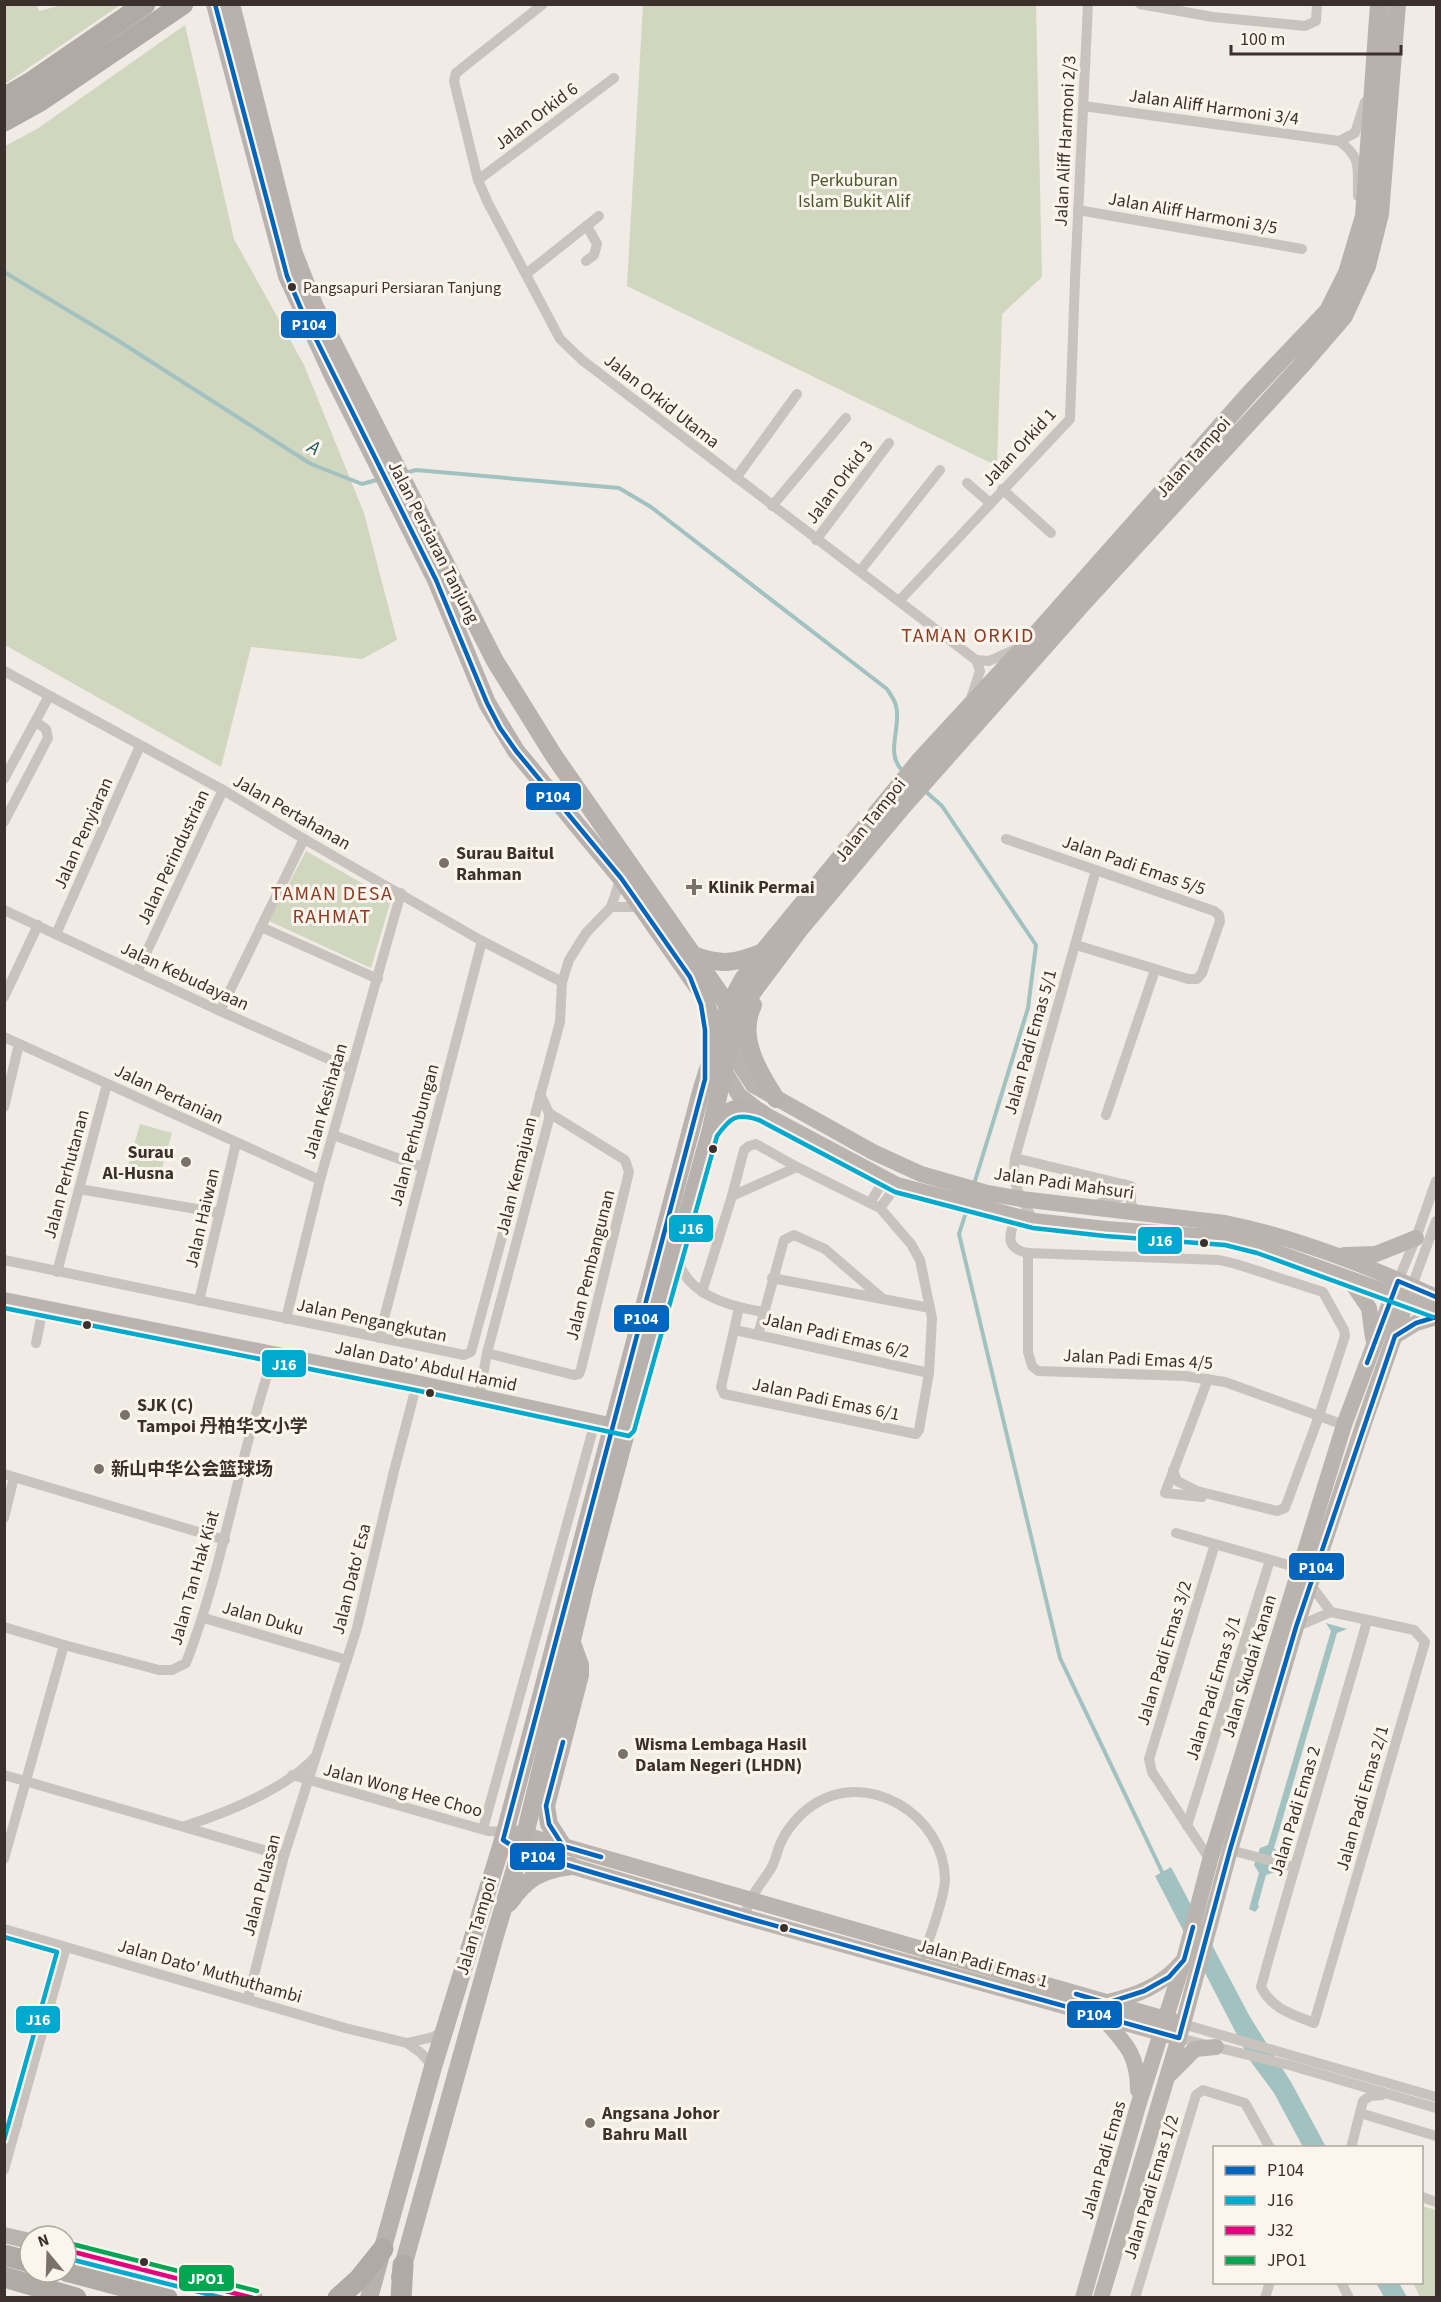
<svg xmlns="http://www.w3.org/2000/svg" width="1441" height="2302" font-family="'Source Sans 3','Noto Sans SC',sans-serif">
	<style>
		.green { fill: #d1d6bf }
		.water { fill: #a1c2c1 }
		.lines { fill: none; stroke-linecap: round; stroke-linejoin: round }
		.stream { stroke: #a1c2c1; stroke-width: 4 }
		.street { stroke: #c9c3be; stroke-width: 10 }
		.secondary { stroke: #bab3ae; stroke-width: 16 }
		.primary { stroke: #b8b1ad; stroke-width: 18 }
		.highway { stroke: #afaaa4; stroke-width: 21 }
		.bus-1-casing { stroke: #fbf5ee; stroke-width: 9 }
		.bus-2-casing { stroke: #fbf5ee; stroke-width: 9 }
		.bus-3-casing { stroke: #fbf5ee; stroke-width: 9 }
		.bus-4-casing { stroke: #fbf5ee; stroke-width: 9 }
		.bus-1 { stroke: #0065bd; stroke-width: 4.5 }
		.bus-2 { stroke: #00a9ce; stroke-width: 4.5 }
		.bus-3 { stroke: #e5007d; stroke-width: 4.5 }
		.bus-4 { stroke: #00a651; stroke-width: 4.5 }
		.bus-dot { fill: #3b302b; stroke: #fbf5ee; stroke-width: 2 }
		.poi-dot { fill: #7a716c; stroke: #fbf5ee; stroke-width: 2 }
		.labels { text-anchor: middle; stroke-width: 6; stroke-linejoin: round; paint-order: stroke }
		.bus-label { font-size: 16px; fill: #3b302b; stroke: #fbf5ee; text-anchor: start }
		.street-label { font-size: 18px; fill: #3b302b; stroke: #fbf5ee }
		.park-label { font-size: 18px; fill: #4a5a2e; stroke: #fbf5ee }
		.poi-label { font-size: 18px; font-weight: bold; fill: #3b302b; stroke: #fbf5ee; text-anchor: start }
		.water-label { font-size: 20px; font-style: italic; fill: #1f5a5e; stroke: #fbf5ee }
		.neighbourhood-label { font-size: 20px; letter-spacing: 1.5px; fill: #8c3b22; stroke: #fbf5ee }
		.line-badge { stroke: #fbf5ee; stroke-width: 2 }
		.badge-label { font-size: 16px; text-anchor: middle; font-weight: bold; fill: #fff }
	</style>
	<rect width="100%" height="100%" fill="#f0ebe5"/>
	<g class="green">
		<polygon points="5,4 37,5 39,11 62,5 120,5 5,84"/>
		<polygon points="643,5 1036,5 1042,277 1002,314 997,466 627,286"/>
		<polygon points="185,25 234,239 304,365 364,513 397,640 362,659 251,647 221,767 5,645 5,146 37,129"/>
		<polygon points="306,851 391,900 371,968 269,921"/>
		<polygon points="140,1124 172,1133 159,1179 127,1170"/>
		<polygon points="1422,2206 1436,2210 1436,2297 1420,2297 1413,2283 1422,2282"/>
	</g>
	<g class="water">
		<polygon points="1326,1623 1347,1629 1337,1633 1274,1848 1279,1853 1275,1872 1266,1875 1258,1904 1259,1907 1255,1912 1249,1909 1259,1873 1254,1865 1260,1848 1268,1845 1331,1631"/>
		<polygon points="1171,1867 1250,2017 1291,2082 1326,2147 1303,2147 1274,2093 1251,2062 1155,1876"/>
		<polygon points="1376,2283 1399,2283 1407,2297 1384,2297"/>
	</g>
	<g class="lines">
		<g class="stream">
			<polyline points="4,272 114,338 311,464 362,484 380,479"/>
			<path d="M 405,473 L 416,470 L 619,488 L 651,507 L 887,689 C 890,694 895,700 896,706 C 902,727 884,754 903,771"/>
			<polyline points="924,790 942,806 1036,945 1028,1008 974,1184"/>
			<polyline points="967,1209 959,1234 1060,1658 1164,1876"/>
		</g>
		<g class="street">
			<polyline points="543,4 456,73 454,81 478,180 488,203 560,339 582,360 976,660 980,671 970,701"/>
			<polyline points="1140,4 1213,17 1305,26 1316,21 1317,4"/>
			<path d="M 1083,106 L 1339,141 C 1363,158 1357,170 1358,196"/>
			<polyline points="1339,141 1355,133 1365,102"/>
			<polyline points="478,180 614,78"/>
			<polyline points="1078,210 1302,249"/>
			<polyline points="586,261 594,255 597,244 587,226"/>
			<polyline points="526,274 599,216"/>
			<polyline points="736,478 797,394"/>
			<polyline points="967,483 990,503"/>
			<polyline points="1002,489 1051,533"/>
			<polyline points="772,506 846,418"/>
			<polyline points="816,540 889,443"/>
			<polyline points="860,571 940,470"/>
			<polyline points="900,600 1070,419 1075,279 1088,4"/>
			<polyline points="976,660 989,661 1016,649"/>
			<polyline points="4,671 223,790 304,839 482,941 562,982"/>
			<polyline points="4,779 49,696"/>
			<polyline points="4,822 48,738 46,729 36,722"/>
			<polyline points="1006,839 1214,911 1219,915 1220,921 1202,973 1197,979 1188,979 1076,945"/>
			<polyline points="611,907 641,907"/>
			<polyline points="4,910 220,1011 351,1069"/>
			<polyline points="261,927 378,979"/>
			<polyline points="56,934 140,746"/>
			<polyline points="137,972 223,790"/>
			<polyline points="4,997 38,925"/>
			<polyline points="220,1011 304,839"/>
			<polyline points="4,1037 320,1180"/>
			<polyline points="4,1107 19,1044"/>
			<polyline points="1106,1115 1155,970"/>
			<polyline points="333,1135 422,1167"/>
			<polyline points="1015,1158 1131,1186 1131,1203 1135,1212"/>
			<polyline points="79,1189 220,1213"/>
			<polyline points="732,1196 744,1150 749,1146 756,1144 797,1167"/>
			<polyline points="870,1203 885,1178"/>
			<polyline points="1098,1204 1120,1197 1124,1184"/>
			<polyline points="880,1208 897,1185"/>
			<path d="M 1015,1217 C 1010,1236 1004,1248 1028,1253 L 1219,1260 L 1236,1264 L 1323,1292 L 1344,1330 L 1345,1336 L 1319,1416 L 1285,1508 L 1277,1511 L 1197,1491 L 1177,1481 L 1173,1470"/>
			<path d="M 1034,1221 C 1021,1199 1011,1185 1015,1158 L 1096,870"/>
			<polyline points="1028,1253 1028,1352 1032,1366 1038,1371 1185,1376 1225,1382 1344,1425"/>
			<path d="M 677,1256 C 685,1295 729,1306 763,1312"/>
			<polyline points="4,1260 464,1355 471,1352 560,1022 562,982 569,960 586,933 611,907 621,878"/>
			<polyline points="57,1272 107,1084"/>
			<polyline points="772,1278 930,1308"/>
			<polyline points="1398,1281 1416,1238 1436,1181"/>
			<polyline points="1412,1286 1436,1221"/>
			<polyline points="702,1292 732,1196 797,1167 880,1208 911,1244 920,1260 932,1318 929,1373 919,1430 916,1434 724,1394 721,1387 739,1308"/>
			<polyline points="199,1301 236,1143"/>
			<polyline points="286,1319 320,1180 401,893"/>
			<polyline points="735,1330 929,1373"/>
			<polyline points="758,1335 784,1240 794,1235 825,1249 883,1299"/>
			<polyline points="379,1338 482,941"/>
			<polyline points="36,1343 43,1308"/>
			<polyline points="487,1353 574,1375 579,1374 581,1369 629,1172 625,1160 549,1113"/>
			<polyline points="479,1397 487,1353 549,1119 549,1113 540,1094"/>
			<polyline points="4,1474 225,1540"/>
			<polyline points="1202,1497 1165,1493 1208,1379"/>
			<polyline points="4,1518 14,1477"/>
			<polyline points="1176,1533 1306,1570"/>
			<polyline points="1310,1584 1331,1612"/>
			<polyline points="204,1618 347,1660"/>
			<path d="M 4,1627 L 64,1645 L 159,1670 L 172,1670 L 186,1663 C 210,1601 224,1539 240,1474 C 249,1433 262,1394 273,1354"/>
			<path d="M 1296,1627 L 1331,1612 L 1414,1630 L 1425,1642 L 1314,2023 C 1292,2014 1272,2009 1261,1987 C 1294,1864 1333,1743 1367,1621"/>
			<polyline points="4,1775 284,1856"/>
			<polyline points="292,1775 488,1831 505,1832"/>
			<path d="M 185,1826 C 228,1812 285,1790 316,1756"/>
			<polyline points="1187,1826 1270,1560"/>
			<polyline points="483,1829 595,1422"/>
			<polyline points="1230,1850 1294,1867"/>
			<polyline points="4,1859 64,1645"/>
			<polyline points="1210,1860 1152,1772 1149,1759 1215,1544"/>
			<path d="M 744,1917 C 751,1895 756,1891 768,1873 C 774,1866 776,1856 779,1847 C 785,1831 798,1815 813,1805 C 867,1768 944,1815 945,1879 C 945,1897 930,1936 924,1954"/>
			<polyline points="4,1929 345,2028 407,2043 421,2053 433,2067"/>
			<polyline points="248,1999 284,1856 357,1628 394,1471 417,1383"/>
			<polyline points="1183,2024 1436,2097"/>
			<polyline points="1179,2038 1289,2065 1436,2108"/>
			<polyline points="407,2043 433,2037 443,2032"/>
			<polyline points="1360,2113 1436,2136"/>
			<polyline points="4,2121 17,2125"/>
			<polyline points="1351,2148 1363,2101 1370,2096 1382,2095"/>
			<polyline points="4,2170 66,1947"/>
			<polyline points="1422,2197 1436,2202"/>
			<polyline points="1341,2282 1349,2298"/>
			<polyline points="1135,2298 1196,2095 1203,2090 1245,2103 1270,2148"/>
			<polyline points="1265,2298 1270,2282"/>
		</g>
		<g class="secondary">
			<path d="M 732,1034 L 740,1065 L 753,1085 L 873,1152 L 921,1174 L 987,1193 L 1021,1199 L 1225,1223 C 1295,1237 1371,1267 1436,1297"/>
			<polyline points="724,1070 739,1095 762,1113 897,1185 1034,1221 1106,1229 1226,1238 1259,1246 1436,1310"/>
			<polyline points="1344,1255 1376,1254 1416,1238"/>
			<polyline points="1349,1279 1369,1308 1373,1338"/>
			<polyline points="4,1300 417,1383 623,1428"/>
			<polyline points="1395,1336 1416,1323 1436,1317"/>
			<polyline points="512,1833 525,1835 1176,2022"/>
			<polyline points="509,1844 520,1851 744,1917 1172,2036"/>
			<path d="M 1108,2002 C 1138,1995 1161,1986 1181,1963"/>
			<path d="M 1102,2017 C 1125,2043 1138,2054 1138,2090"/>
			<polyline points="1170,2074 1195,2049 1216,2047"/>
			<polyline points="4,2235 30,2241"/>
			<polyline points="66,2250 255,2298"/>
			<polyline points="1083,2298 1138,2106 1184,1960 1210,1860 1344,1425 1398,1281"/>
			<polyline points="1101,2298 1183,2024 1230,1850 1296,1627 1364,1423 1412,1286"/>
		</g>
		<g class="primary">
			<polyline points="215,4 287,276 333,376 436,580 487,703 516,751 621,878 704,996 718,1041"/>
			<polyline points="231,4 293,251 315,307 495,661 554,756 723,998 728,1007 729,1016"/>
			<path d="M 693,955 C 721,966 736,963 763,952"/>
			<path d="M 753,1005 C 737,1038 759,1072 776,1099"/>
			<path d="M 712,1129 C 728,1108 737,1103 762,1113"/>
			<polyline points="563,1846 549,1824 546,1806 580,1675 580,1665 572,1643"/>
			<path d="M 509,1903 C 527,1878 540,1870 571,1866"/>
			<polyline points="400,2277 494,1939 525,1835 585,1586 627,1429 710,1133 732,1034 746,1001 799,930 904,805 1083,603 1300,367 1344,316 1367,266 1380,214 1397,4"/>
			<polyline points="369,2298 433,2067 503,1840 702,1088 728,1007 743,979 763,952 921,759 1030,641 1250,393 1328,311 1347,273 1364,216 1379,4"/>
		</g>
		<g class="highway">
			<polyline points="4,98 33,81 145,4"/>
			<polyline points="4,121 40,101 183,4"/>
			<polyline points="4,2255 30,2262"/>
			<polyline points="66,2271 167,2298"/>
			<polyline points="4,2277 76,2298"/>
			<polyline points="338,2298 359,2279 383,2249"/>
			<polyline points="401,2298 403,2265"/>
		</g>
		<g class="bus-1-casing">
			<g id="bus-1">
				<polyline points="215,4 287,276 302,311 436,580 487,703 500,728 516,751 621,878 690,977 701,1005 705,1030 705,1079 503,1840 520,1851 744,1917 1179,2038 1230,1850 1296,1627 1395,1336 1416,1323 1436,1317"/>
				<polyline points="1367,1363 1398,1281 1436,1297"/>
				<polyline points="563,1742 546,1806 549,1824 563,1846 601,1857"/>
				<polyline points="1076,1994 1107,2003 1144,1991 1169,1977 1184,1960 1193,1927"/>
			</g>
		</g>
		<g class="bus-2-casing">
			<g id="bus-2">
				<path d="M 4,1308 L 415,1390 L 629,1436 L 634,1431 L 717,1136 C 730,1118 736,1112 759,1120 L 895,1192 L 1033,1228 L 1105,1236 L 1225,1245 L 1257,1253 L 1433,1317"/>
				<polyline points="4,1937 57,1952 4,2140"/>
				<polyline points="66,2258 223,2298"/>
			</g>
		</g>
		<g class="bus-3-casing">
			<polyline id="bus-3" points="66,2250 253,2298"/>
		</g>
		<g class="bus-4-casing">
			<polyline id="bus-4" points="68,2243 257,2291"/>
		</g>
		<use href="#bus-1" class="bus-1"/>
		<use href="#bus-2" class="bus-2"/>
		<use href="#bus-3" class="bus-3"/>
		<use href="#bus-4" class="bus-4"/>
	</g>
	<g class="bus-dot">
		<circle cx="292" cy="287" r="5"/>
		<circle cx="713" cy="1149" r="5"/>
		<circle cx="1204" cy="1243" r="5"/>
		<circle cx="87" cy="1325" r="5"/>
		<circle cx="430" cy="1393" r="5"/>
		<circle cx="784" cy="1928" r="5"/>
		<circle cx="144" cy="2262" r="5"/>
	</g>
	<g class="poi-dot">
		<circle cx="444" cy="863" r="6"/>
		<path d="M691 878h6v6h6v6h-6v6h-6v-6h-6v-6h6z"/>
		<circle cx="186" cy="1162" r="6"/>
		<circle cx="125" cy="1415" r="6"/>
		<circle cx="99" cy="1469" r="6"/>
		<circle cx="623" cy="1754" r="6"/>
		<circle cx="590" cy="2123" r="6"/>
	</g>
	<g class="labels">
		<g class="bus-label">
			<text x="303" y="293">Pangsapuri Persiaran Tanjung</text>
		</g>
		<g class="street-label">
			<text transform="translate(1214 107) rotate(8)" y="6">Jalan Aliff Harmoni 3/4</text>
			<text transform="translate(536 116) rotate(-37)" y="6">Jalan Orkid 6</text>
			<text transform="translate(1065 141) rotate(-87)" y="6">Jalan Aliff Harmoni 2/3</text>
			<text transform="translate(1193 213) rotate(10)" y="6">Jalan Aliff Harmoni 3/5</text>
			<text transform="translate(662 401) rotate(38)" y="6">Jalan Orkid Utama</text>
			<text transform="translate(1019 447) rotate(-47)" y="6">Jalan Orkid 1</text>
			<text transform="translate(1193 457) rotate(-48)" y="6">Jalan Tampoi</text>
			<text transform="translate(839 482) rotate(-53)" y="6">Jalan Orkid 3</text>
			<text transform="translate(434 542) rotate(63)" y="6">Jalan Persiaran Tanjung</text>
			<text transform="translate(292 812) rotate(30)" y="6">Jalan Pertahanan</text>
			<text transform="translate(870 820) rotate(-51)" y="6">Jalan Tampoi</text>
			<text transform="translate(83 833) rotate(-66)" y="6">Jalan Penyiaran</text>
			<text transform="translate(173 857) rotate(-65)" y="6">Jalan Perindustrian</text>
			<text transform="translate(1134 865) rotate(19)" y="6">Jalan Padi Emas 5/5</text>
			<text transform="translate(185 976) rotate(25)" y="6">Jalan Kebudayaan</text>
			<text transform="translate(1030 1042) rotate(-74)" y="6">Jalan Padi Emas 5/1</text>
			<text transform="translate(169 1094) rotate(25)" y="6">Jalan Pertanian</text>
			<text transform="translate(325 1101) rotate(-74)" y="6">Jalan Kesihatan</text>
			<text transform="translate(414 1135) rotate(-75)" y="6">Jalan Perhubungan</text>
			<text transform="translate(66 1174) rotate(-75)" y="6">Jalan Perhutanan</text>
			<text transform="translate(516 1176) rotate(-76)" y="6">Jalan Kemajuan</text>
			<text transform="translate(1064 1183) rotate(8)" y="6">Jalan Padi Mahsuri</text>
			<text transform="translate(202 1218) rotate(-77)" y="6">Jalan Haiwan</text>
			<text transform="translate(590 1265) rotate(-76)" y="6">Jalan Pembangunan</text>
			<text transform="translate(372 1320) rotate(12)" y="6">Jalan Pengangkutan</text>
			<text transform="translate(836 1335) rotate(13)" y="6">Jalan Padi Emas 6/2</text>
			<text transform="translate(1138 1359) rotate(3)" y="6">Jalan Padi Emas 4/5</text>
			<text transform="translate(426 1366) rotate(12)" y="6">Jalan Dato' Abdul Hamid</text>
			<text transform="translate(826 1399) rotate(12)" y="6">Jalan Padi Emas 6/1</text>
			<text transform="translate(194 1578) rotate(-74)" y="6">Jalan Tan Hak Kiat</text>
			<text transform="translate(351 1579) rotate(-76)" y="6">Jalan Dato' Esa</text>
			<text transform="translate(263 1618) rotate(16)" y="6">Jalan Duku</text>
			<text transform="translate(1164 1653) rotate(-73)" y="6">Jalan Padi Emas 3/2</text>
			<text transform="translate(1249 1666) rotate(-73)" y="6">Jalan Skudai Kanan</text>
			<text transform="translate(1213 1688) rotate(-73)" y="6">Jalan Padi Emas 3/1</text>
			<text transform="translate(403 1790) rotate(15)" y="6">Jalan Wong Hee Choo</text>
			<text transform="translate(1362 1798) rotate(-74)" y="6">Jalan Padi Emas 2/1</text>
			<text transform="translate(1295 1811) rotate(-73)" y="6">Jalan Padi Emas 2</text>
			<text transform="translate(261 1885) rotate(-75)" y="6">Jalan Pulasan</text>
			<text transform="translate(476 1926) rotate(-73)" y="6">Jalan Tampoi</text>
			<text transform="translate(983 1963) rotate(16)" y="6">Jalan Padi Emas 1</text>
			<text transform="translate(210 1971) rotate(16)" y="6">Jalan Dato' Muthuthambi</text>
			<text transform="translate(1103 2160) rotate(-74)" y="6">Jalan Padi Emas</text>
			<text transform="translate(1151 2187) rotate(-73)" y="6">Jalan Padi Emas 1/2</text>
		</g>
		<g class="park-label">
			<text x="854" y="186">Perkuburan<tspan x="854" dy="21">Islam Bukit Alif</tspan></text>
		</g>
		<g class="poi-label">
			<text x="456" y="859">Surau Baitul<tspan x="456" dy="21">Rahman</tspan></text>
			<text x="708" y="893">Klinik Permai</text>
			<text x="174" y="1158" text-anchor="end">Surau<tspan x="174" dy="21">Al-Husna</tspan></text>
			<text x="137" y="1411">SJK (C)<tspan x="137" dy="21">Tampoi 丹柏华文小学</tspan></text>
			<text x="111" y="1475">新山中华公会篮球场</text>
			<text x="635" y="1750">Wisma Lembaga Hasil<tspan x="635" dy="21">Dalam Negeri (LHDN)</tspan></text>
			<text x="602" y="2119">Angsana Johor<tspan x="602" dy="21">Bahru Mall</tspan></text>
		</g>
		<g class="water-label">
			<text transform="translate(314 447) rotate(28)" y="7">A</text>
		</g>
		<g class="neighbourhood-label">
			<text x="968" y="642">TAMAN ORKID</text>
			<text x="332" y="900">TAMAN DESA<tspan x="332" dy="23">RAHMAT</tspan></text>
		</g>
	</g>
	<g class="line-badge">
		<rect x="280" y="310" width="57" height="29" rx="6" fill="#0065bd"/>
		<rect x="525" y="782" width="57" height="29" rx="6" fill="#0065bd"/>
		<rect x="668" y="1214" width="46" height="29" rx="6" fill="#00a9ce"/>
		<rect x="1137" y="1226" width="46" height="29" rx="6" fill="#00a9ce"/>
		<rect x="613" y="1304" width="57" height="29" rx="6" fill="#0065bd"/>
		<rect x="261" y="1349" width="46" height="29" rx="6" fill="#00a9ce"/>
		<rect x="1288" y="1552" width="57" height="29" rx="6" fill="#0065bd"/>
		<rect x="509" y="1842" width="57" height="29" rx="6" fill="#0065bd"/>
		<rect x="1066" y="2000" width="57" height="29" rx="6" fill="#0065bd"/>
		<rect x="15" y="2005" width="46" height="29" rx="6" fill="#00a9ce"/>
		<rect x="178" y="2264" width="57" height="28" rx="6" fill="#00a651"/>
	</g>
	<g class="badge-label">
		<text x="309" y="330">P104</text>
		<text x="553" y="802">P104</text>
		<text x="691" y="1234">J16</text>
		<text x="1160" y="1246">J16</text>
		<text x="641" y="1324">P104</text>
		<text x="284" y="1370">J16</text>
		<text x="1316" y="1573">P104</text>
		<text x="538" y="1862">P104</text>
		<text x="1094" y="2020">P104</text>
		<text x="38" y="2025">J16</text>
		<text x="206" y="2284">JPO1</text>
	</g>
	<rect width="1441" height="2302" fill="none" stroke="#3b302b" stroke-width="12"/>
	<rect x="1213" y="2146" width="210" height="138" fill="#fbf5ee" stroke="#aea6a0" stroke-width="1.5"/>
	<rect x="1225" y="2166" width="30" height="9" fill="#0065bd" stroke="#aea6a0" stroke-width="1.5"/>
	<text x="1267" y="2176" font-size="18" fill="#3b302b">P104</text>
	<rect x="1225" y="2196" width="30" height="9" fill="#00a9ce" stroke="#aea6a0" stroke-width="1.5"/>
	<text x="1267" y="2206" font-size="18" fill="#3b302b">J16</text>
	<rect x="1225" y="2226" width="30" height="9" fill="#e5007d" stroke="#aea6a0" stroke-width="1.5"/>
	<text x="1267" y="2236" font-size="18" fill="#3b302b">J32</text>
	<rect x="1225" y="2256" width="30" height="9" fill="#00a651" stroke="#aea6a0" stroke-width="1.5"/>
	<text x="1267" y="2266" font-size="18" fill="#3b302b">JPO1</text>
	<g transform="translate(48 2254) rotate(341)"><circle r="28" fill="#fbf5ee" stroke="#aea6a0" stroke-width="1.5"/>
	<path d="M0-4.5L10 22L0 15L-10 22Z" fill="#7a716c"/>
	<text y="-9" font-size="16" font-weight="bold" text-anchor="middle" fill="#3b302b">N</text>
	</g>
	<path d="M1231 45v9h170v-9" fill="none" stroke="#3b302b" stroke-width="3"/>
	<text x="1240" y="45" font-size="18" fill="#3b302b" stroke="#fbf5ee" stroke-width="4.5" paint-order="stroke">100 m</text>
</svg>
